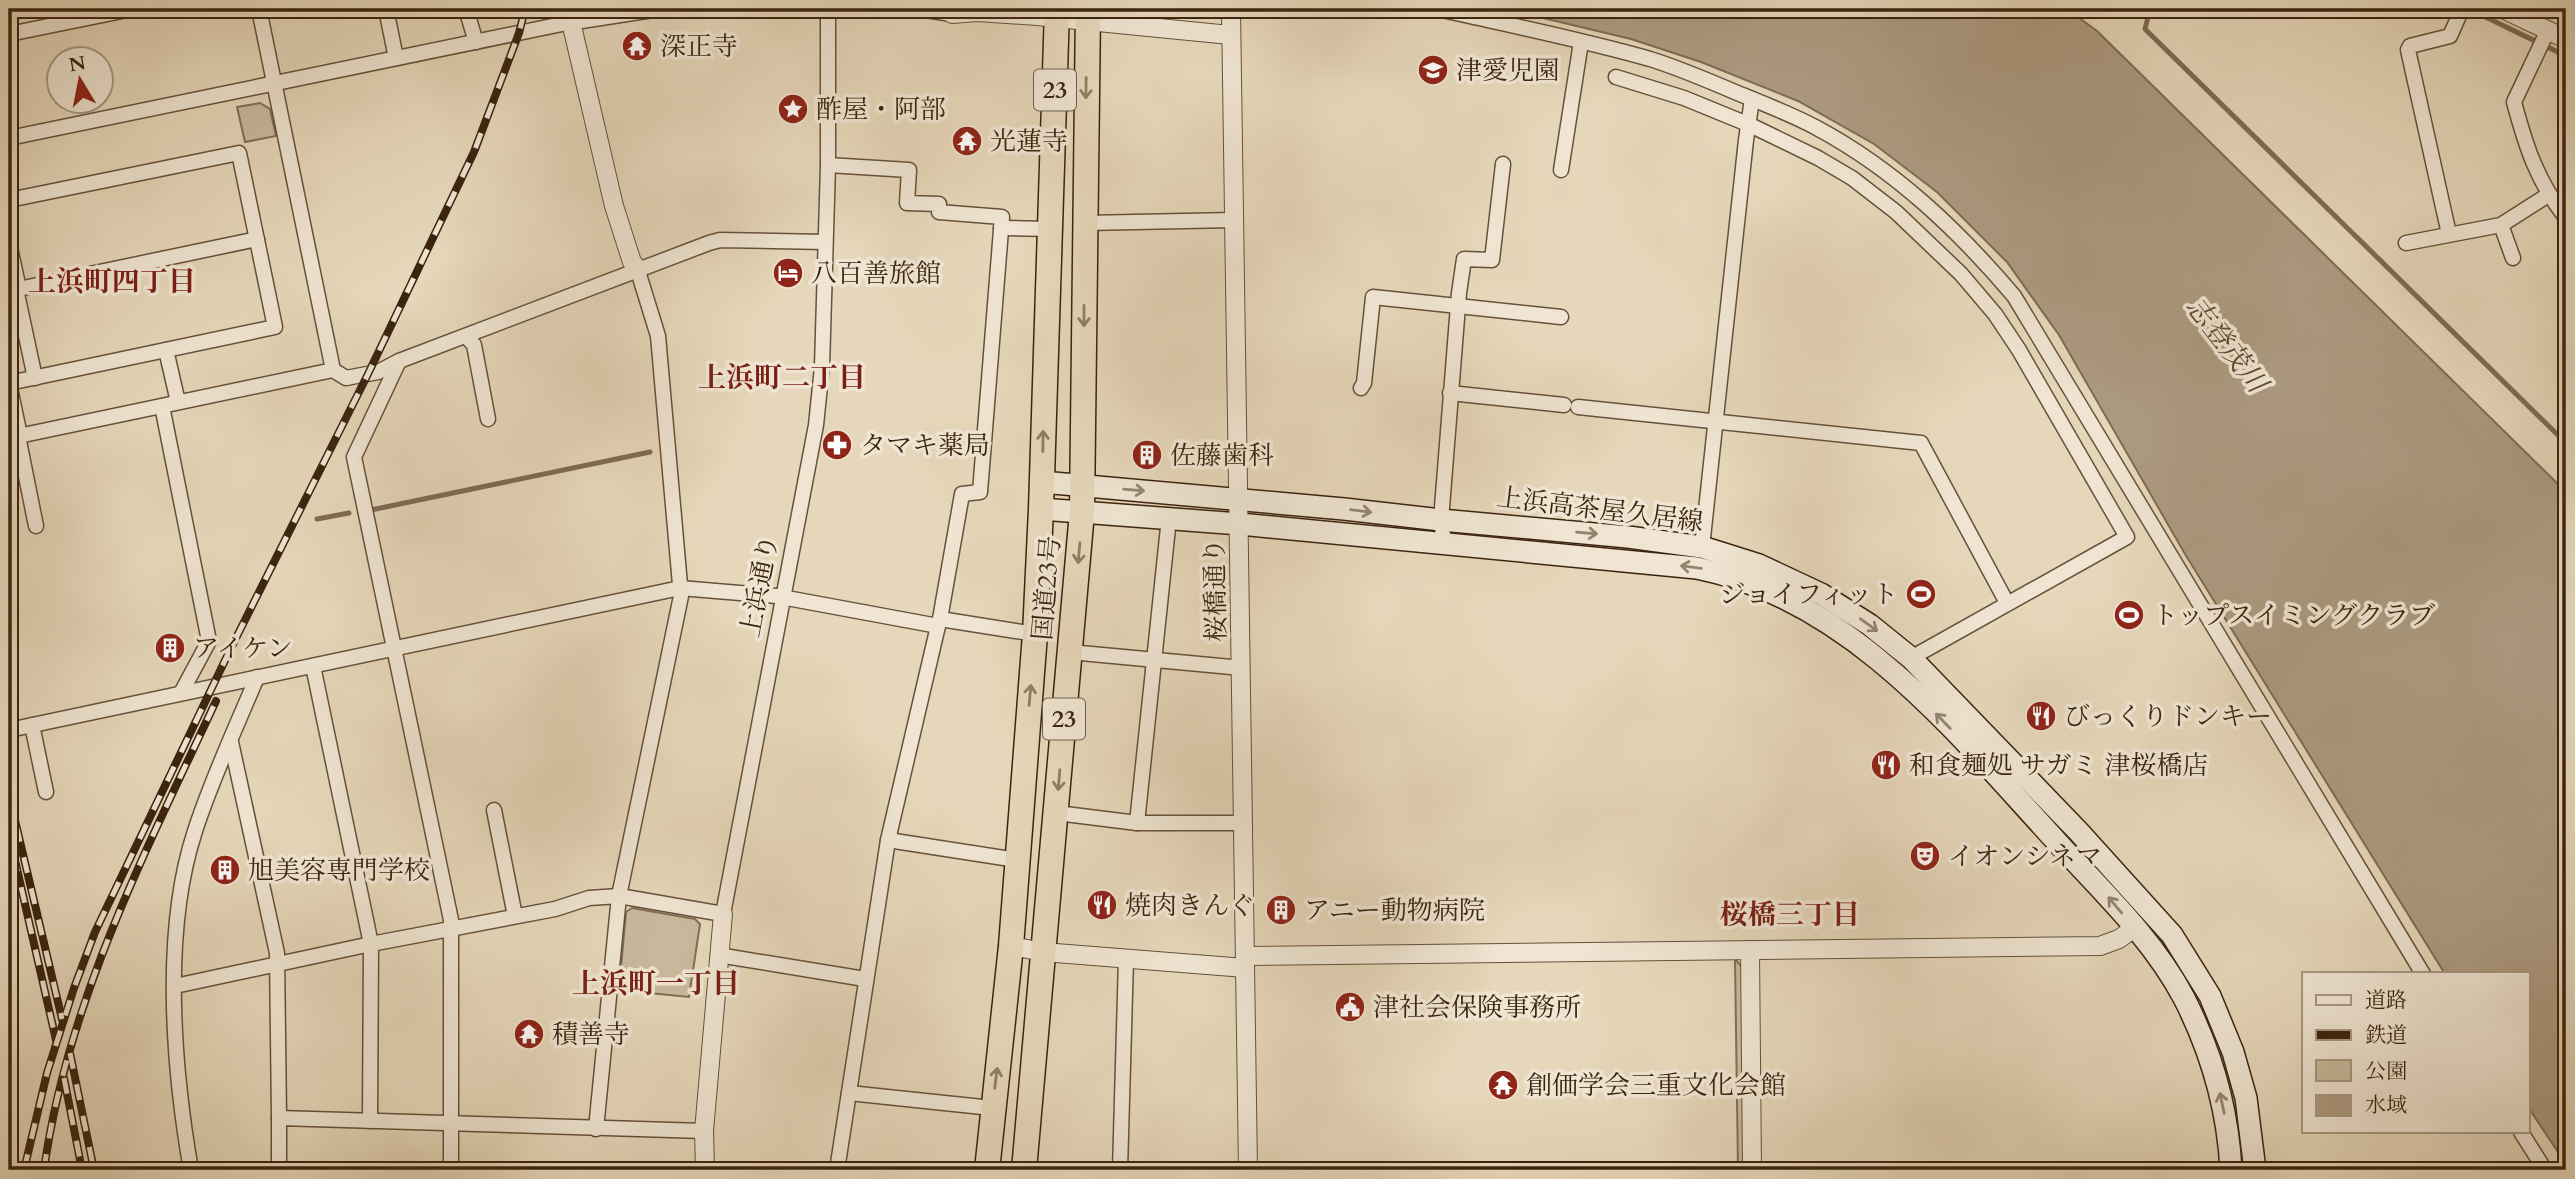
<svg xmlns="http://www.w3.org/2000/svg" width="2575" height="1179" font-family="Cardo,'Noto Serif JP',serif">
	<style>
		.green { fill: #c9b99d; stroke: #826e56; stroke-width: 2 }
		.water { fill: #ac9a80; stroke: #7f6b53; stroke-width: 2 }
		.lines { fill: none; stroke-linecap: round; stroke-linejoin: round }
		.stream { stroke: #7f6b53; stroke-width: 5 }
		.minor-casing { stroke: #66513a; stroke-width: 17 }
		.tertiary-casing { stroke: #66513a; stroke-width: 20 }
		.secondary-casing { stroke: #3b240f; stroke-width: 24 }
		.trunk-casing { stroke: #3b240f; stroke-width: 27 }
		.minor { stroke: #efe5d2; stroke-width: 14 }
		.tertiary { stroke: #efe5d2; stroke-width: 18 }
		.secondary { stroke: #efe5d2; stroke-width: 21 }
		.trunk { stroke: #e6d7ba; stroke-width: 24 }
		.rail-casing { stroke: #3b240f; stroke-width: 8 }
		.rail { stroke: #efe5d2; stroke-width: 5; stroke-dasharray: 16; stroke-linecap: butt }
		.oneway { stroke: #907e64 }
		.oneway2 { stroke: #958470 }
		.labels { text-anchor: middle; stroke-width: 7; stroke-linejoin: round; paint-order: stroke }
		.shield { fill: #efe5d2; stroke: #715e4a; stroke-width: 2 }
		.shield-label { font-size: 24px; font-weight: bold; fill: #3b240f }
		.poi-label { font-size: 26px; fill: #3b240f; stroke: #efe5d2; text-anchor: start }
		.street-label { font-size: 26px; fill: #3b240f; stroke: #efe5d2 }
		.neighbourhood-label { font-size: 28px; font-weight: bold; fill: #7a1f14; stroke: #efe5d2 }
		.water-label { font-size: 28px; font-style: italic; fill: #5d4731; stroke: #efe5d2 }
	</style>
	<rect width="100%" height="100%" fill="#e6d7ba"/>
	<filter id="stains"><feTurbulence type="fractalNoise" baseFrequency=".00286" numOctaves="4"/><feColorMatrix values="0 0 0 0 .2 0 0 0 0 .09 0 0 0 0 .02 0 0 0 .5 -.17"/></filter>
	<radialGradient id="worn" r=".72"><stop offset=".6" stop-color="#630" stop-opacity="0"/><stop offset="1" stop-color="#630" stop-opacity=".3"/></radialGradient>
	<g class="green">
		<polygon points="260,103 270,109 276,136 245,142 237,107"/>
		<polygon points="632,908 695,919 700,924 689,997 619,990 626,912"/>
		<polygon points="1735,959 1742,967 1745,1170 1738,1170"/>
	</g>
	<polygon class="water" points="1505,9 2060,9 2078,17 2097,31 2566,492 2566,1164 2528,1107 2528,974 2445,974 2185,554 2059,335 2007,262 1937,192 1874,144 1798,101 1701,62 1631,39"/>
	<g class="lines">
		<g class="stream">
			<polyline points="2150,9 2145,29 2566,443"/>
			<polyline points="2469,9 2566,56"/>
			<polyline points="371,510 650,452"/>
			<polyline points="317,519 349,513"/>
		</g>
		<g class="minor-casing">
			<g id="minor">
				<polyline points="259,9 333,370"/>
				<polyline points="386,9 396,58"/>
				<polyline points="466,9 476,42"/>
				<polyline points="919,9 952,14"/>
				<path d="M 1438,9 C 1509,25 1580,39 1650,59 C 1679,68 1707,80 1735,92 C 1762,103 1791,114 1817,128 C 1895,170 1958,230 2014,296 L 2423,974"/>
				<path d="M 2548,30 L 2514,102 C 2526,147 2537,181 2566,218"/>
				<polyline points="9,34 132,9"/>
				<polyline points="1616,77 1684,98 1750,125 1818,158 1852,178 1896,212 1961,274 1995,314 2019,350 2127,537 1911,658"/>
				<polyline points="9,138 562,24 659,9"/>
				<polyline points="828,165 909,170 907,203 939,204 939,212 1002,217 980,492 962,494 940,619"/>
				<polyline points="1561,170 1581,42"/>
				<polyline points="9,200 239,153 275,327 9,383"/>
				<polyline points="1085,223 1234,220"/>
				<polyline points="2501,225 2513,258"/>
				<polyline points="1001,228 1050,229"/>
				<polyline points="2449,234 2408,50 2410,46 2450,36 2462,9"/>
				<polyline points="9,243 19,289"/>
				<polyline points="2406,243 2501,225 2548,195"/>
				<polyline points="16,289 35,378"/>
				<polyline points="9,291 257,239"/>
				<polyline points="466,336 474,345 488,419"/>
				<polyline points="166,350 178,402"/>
				<polyline points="399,361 354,457 451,920 451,1170"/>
				<polyline points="9,383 20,436"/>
				<polyline points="1361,388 1364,383 1373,297 1561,317"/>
				<polyline points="1450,393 1564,405"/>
				<polyline points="162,406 209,641 181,693"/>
				<polyline points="1578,407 1921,443 2007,603"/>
				<polyline points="18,436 36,526"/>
				<polyline points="9,438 333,370 346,378 378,372 399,361 709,243 720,240 825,242"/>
				<polyline points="1444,543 1441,520 1459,293 1464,259 1492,260 1503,164"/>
				<polyline points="1702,547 1746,140 1752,99"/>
				<polyline points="1070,652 1242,668"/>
				<polyline points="313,666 371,944 370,1121"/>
				<polyline points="32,725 46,792"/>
				<polyline points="9,730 680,588 776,596 938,626 940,619 1035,634"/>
				<polyline points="231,742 277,953 279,1118"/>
				<polyline points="494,810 515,916"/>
				<polyline points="1057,813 1137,823 1244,823"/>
				<polyline points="1137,823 1169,518"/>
				<polyline points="888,840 1017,860"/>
				<polyline points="718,955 865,979"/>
				<polyline points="175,986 371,944 555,909 589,898 619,896 723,914 816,425 822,367 828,165 828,9"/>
				<polyline points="849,1093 992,1108"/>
				<polyline points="596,1129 619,896 681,596 658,336 637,268"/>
				<polyline points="2521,1132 2545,1170"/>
				<path d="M 191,1170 C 173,1067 162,931 195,831 C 212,778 236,728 257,677"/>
				<polyline points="279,1170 279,1118 704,1131"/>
				<polyline points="837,1170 888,840 938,626"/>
				<polyline points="1120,1170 1126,959"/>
			</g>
		</g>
		<g class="tertiary-casing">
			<g id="tertiary">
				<polyline points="568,9 614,206 632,262 637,268"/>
				<polyline points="1231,9 1248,1170"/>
				<polyline points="2503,9 2566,39"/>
				<polyline points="952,14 977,12 1037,16 1230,35"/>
				<polyline points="1011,946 1043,952 1245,968"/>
				<polyline points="1750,950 1752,1170"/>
				<polyline points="1245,956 2100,946 2119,939 2134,928"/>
				<polyline points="705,1170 704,1131 723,914"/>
			</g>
		</g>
		<g class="secondary-casing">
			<g id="secondary">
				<polyline points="1042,482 1344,509 1441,520 1628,537 1702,547 1759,565 1821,594 1870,625 1911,658 2078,831 2172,935 2210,996 2233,1052 2246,1098 2255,1170"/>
				<path d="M 1041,509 L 1240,524 L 1697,568 C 1851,599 1956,732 2057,842 C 2101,890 2153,939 2184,998 C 2211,1051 2228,1110 2231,1170"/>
			</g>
		</g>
		<g class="trunk-casing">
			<g id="trunk">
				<polyline points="987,1170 1011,946 1035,634 1041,509 1057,9"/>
				<polyline points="1024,1170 1082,512 1088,9"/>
			</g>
		</g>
		<use href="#minor" class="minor"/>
		<use href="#tertiary" class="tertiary"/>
		<use href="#secondary" class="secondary"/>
		<use href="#trunk" class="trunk"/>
		<g class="rail-casing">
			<g id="rail">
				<polyline points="9,795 62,1019"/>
				<polyline points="14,856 56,1040"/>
				<polyline points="70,1053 94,1170"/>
				<polyline points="64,1078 82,1170"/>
				<polyline points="24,1170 47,1073 74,988 95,932 230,650 368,374 474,152 519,33 525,9"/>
				<path d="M 44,1170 C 67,1002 145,853 216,701"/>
			</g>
		</g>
		<use href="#rail" class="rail"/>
	</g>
	<defs><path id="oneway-shaft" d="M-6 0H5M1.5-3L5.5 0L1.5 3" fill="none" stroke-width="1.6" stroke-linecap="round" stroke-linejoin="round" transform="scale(1.75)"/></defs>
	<g class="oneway">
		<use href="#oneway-shaft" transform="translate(1086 88) rotate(91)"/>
		<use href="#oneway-shaft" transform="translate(1084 316) rotate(90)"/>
		<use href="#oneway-shaft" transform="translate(1043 441) rotate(-89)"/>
		<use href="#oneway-shaft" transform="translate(1079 553) rotate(95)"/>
		<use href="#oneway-shaft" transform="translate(1030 695) rotate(-85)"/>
		<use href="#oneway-shaft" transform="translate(1059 780) rotate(95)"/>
		<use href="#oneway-shaft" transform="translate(996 1078) rotate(-83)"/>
	</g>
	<g class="oneway2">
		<use href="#oneway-shaft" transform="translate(1134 490) rotate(5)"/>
		<use href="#oneway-shaft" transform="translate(1361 511) rotate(7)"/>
		<use href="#oneway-shaft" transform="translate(1587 533) rotate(5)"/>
		<use href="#oneway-shaft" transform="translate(1691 567) rotate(-173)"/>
		<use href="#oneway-shaft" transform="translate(1869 625) rotate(36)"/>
		<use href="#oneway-shaft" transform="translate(1943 721) rotate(-134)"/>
		<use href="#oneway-shaft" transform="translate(2115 905) rotate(-130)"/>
		<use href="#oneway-shaft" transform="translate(2222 1103) rotate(-102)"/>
	</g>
	<defs>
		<g id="temple-disc" transform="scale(1.575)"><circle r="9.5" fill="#8f2418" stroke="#efe5d2"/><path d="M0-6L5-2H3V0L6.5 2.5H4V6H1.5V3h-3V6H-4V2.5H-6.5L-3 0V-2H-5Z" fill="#fff"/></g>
		<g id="school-disc" transform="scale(1.575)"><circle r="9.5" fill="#8f2418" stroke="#efe5d2"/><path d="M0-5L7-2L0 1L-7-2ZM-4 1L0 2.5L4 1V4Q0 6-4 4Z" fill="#fff"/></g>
		<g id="sight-disc" transform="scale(1.575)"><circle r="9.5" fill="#8f2418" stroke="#efe5d2"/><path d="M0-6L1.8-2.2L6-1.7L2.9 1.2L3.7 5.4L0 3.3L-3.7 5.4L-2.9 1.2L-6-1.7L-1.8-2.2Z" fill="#fff"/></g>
		<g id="hotel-disc" transform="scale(1.575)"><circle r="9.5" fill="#8f2418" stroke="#efe5d2"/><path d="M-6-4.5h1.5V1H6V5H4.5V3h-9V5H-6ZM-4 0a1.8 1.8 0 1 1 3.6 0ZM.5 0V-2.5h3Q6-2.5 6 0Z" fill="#fff"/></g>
		<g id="pharmacy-disc" transform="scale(1.575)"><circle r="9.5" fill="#8f2418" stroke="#efe5d2"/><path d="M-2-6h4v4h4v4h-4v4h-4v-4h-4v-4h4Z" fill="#fff"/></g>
		<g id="building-disc" transform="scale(1.575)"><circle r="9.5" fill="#8f2418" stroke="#efe5d2"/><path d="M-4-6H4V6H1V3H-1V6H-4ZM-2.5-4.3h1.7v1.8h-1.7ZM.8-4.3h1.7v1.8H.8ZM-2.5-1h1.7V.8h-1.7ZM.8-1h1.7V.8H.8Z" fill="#fff"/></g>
		<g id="stadium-disc" transform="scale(1.575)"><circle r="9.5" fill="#8f2418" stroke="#efe5d2"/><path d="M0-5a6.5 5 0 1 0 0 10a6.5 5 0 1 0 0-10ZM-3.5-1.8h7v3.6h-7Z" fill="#fff"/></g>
		<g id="restaurant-disc" transform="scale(1.575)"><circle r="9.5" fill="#8f2418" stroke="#efe5d2"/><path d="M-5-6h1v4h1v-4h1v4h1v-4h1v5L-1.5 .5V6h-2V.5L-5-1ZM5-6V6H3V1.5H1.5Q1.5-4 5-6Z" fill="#fff"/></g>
		<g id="theatre-disc" transform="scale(1.575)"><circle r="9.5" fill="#8f2418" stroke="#efe5d2"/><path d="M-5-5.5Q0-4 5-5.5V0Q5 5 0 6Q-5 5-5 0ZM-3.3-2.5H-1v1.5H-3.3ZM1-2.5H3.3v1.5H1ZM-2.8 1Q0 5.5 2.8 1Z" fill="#fff"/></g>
		<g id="civic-disc" transform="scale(1.575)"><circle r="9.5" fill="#8f2418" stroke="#efe5d2"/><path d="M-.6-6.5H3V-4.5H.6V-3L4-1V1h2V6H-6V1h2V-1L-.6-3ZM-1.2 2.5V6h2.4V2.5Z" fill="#fff"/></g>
	</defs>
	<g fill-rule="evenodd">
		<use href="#temple-disc" x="637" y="46"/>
		<use href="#school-disc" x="1433" y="70"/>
		<use href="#sight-disc" x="793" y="109"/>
		<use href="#temple-disc" x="967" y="141"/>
		<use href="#hotel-disc" x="788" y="273"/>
		<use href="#pharmacy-disc" x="837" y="445"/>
		<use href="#building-disc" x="1147" y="455"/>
		<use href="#stadium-disc" x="1921" y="594"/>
		<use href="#stadium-disc" x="2129" y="615"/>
		<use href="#building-disc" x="170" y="648"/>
		<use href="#restaurant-disc" x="2041" y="716"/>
		<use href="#restaurant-disc" x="1886" y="765"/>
		<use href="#theatre-disc" x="1925" y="856"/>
		<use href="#building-disc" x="225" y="870"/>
		<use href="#restaurant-disc" x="1102" y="905"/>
		<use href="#building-disc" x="1281" y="910"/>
		<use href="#civic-disc" x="1350" y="1007"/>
		<use href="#temple-disc" x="529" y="1034"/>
		<use href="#temple-disc" x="1503" y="1085"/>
	</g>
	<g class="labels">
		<g class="shield">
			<rect x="1034" y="69.5" width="42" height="41" rx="5"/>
			<rect x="1043" y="698.5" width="42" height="41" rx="5"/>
		</g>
		<g class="shield-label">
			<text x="1055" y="98">23</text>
			<text x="1064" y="727">23</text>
		</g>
		<g class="poi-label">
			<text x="660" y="55">深正寺</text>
			<text x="1456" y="79">津愛児園</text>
			<text x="816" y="118">酢屋・阿部</text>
			<text x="990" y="150">光蓮寺</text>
			<text x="811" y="282">八百善旅館</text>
			<text x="860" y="454">タマキ薬局</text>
			<text x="1170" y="464">佐藤歯科</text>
			<text x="1898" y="603" text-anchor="end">ジョイフィット</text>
			<text x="2152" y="624">トップスイミングクラブ</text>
			<text x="193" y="657">アイケン</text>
			<text x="2064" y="725">びっくりドンキー</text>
			<text x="1909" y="774">和食麺処 サガミ 津桜橋店</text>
			<text x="1948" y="865">イオンシネマ</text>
			<text x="248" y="879">旭美容専門学校</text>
			<text x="1125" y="914">焼肉きんぐ</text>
			<text x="1304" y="919">アニー動物病院</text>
			<text x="1373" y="1016">津社会保険事務所</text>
			<text x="552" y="1043">積善寺</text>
			<text x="1526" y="1094">創価学会三重文化会館</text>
		</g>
		<g class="street-label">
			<text transform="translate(1600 509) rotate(7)" y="9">上浜高茶屋久居線</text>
			<text transform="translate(759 586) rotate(-79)" y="9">上浜通り</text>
			<text transform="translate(1046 588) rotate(-85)" y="9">国道23号</text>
			<text transform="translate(1215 590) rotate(-91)" y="9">桜橋通り</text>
		</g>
		<g class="neighbourhood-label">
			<text x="112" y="291">上浜町四丁目</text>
			<text x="782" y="387">上浜町二丁目</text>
			<text x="1790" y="924">桜橋三丁目</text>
			<text x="656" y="993">上浜町一丁目</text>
		</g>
		<g class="water-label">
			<text transform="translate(2227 344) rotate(52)" y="10">志登茂川</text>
		</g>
	</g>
	<rect width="2575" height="1179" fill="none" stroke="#e6d7ba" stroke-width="35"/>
	<rect x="10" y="10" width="2554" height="1158" fill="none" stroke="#3b240f" stroke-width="3.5"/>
	<rect x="18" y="18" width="2540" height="1144" fill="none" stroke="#3b240f" stroke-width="2"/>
	<rect x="2302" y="972" width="228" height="161" fill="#efe5d2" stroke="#a79884" stroke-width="2"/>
	<rect x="2316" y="995" width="35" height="10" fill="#efe5d2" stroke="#a79884" stroke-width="2"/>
	<text x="2365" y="1007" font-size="21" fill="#3b240f">道路</text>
	<rect x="2316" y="1030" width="35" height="10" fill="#3b240f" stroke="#a79884" stroke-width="2"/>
	<text x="2365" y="1042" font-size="21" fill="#3b240f">鉄道</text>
	<rect x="2316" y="1060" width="35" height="21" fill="#c9b99d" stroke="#a79884" stroke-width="2"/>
	<text x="2365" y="1078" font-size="21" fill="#3b240f">公園</text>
	<rect x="2316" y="1095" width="35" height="21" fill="#ac9a80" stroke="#a79884" stroke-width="2"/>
	<text x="2365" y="1112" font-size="21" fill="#3b240f">水域</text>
	<g transform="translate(80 80) rotate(350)"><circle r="33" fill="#efe5d2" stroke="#a79884" stroke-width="2"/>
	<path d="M0-5L12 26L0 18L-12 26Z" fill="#8f2418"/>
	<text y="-10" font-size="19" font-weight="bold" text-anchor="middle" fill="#3b240f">N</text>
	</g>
	<rect width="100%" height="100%" filter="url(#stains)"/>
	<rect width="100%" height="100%" fill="url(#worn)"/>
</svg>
